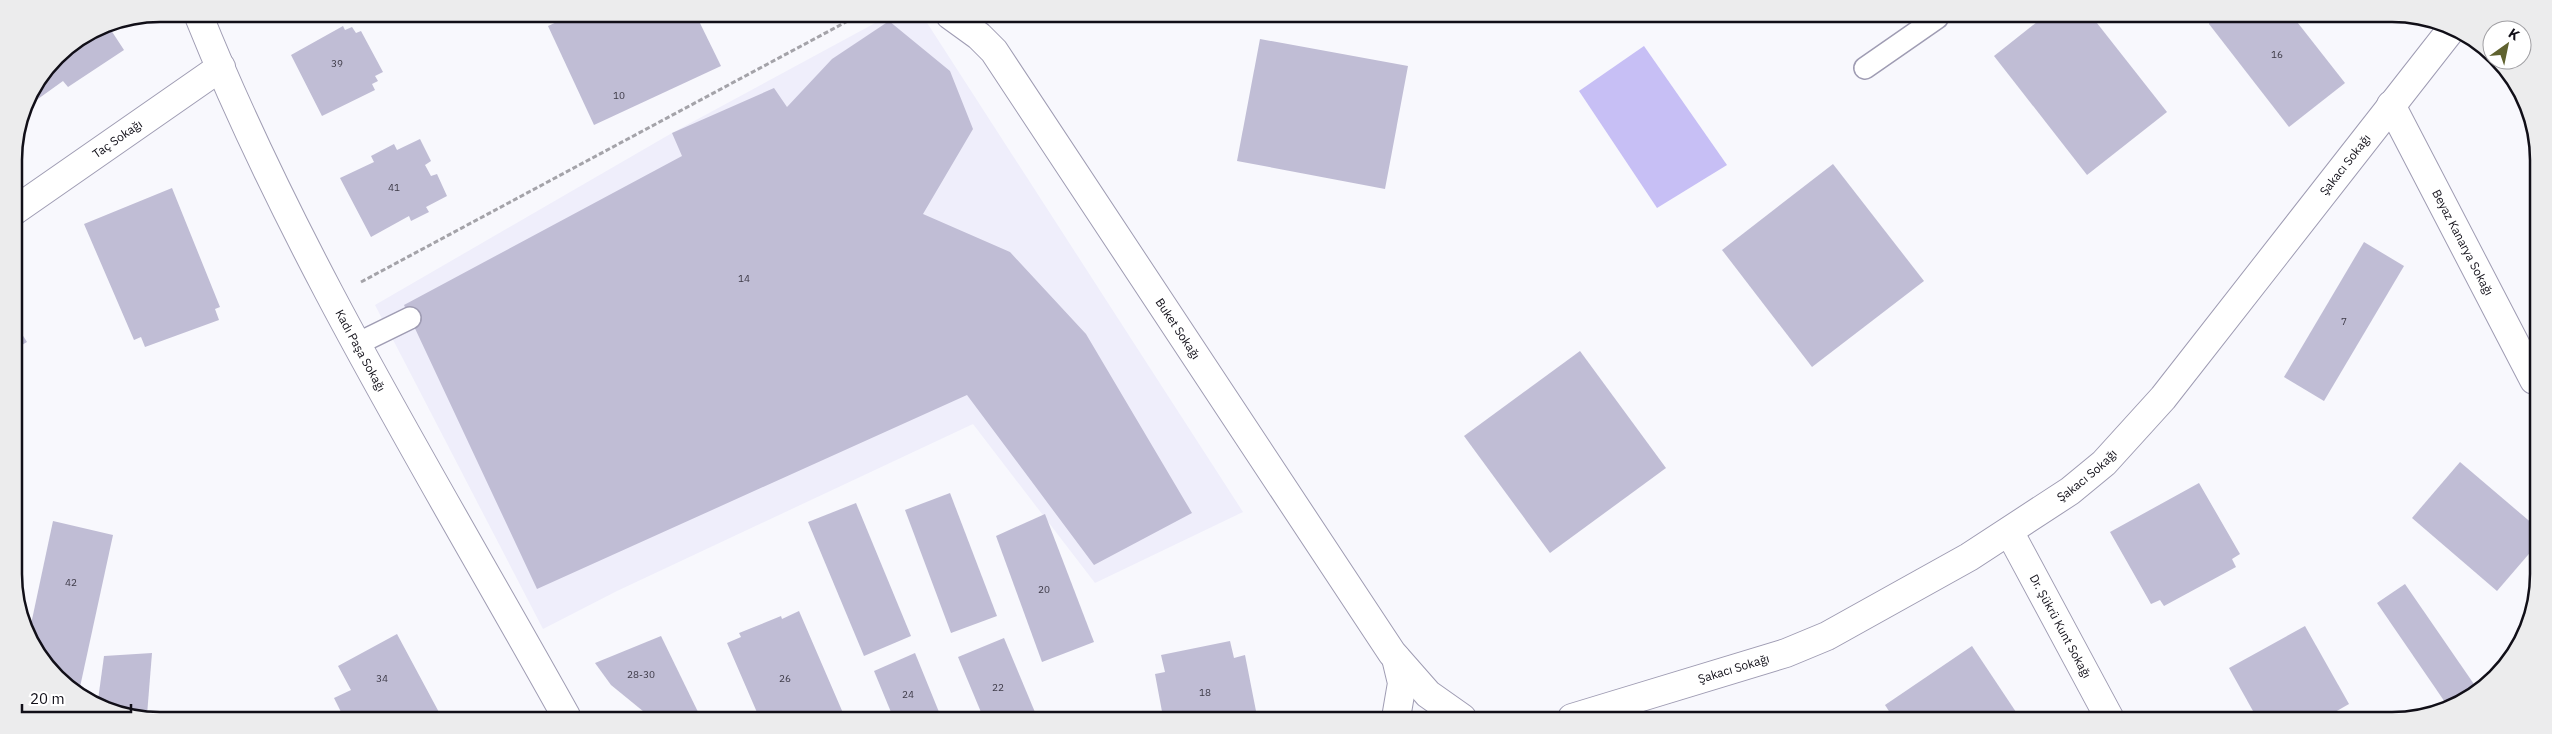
<svg xmlns="http://www.w3.org/2000/svg" width="2552" height="734" font-family="'IBM Plex Sans',sans-serif">
	<style>
		.built { fill: #efeefb }
		.water { fill: #c7bff5 }
		.building { fill: #c0bdd5 }
		.lines { fill: none; stroke-linecap: round; stroke-linejoin: round }
		.service-casing { stroke: #9f9cb3; stroke-width: 24 }
		.minor-casing { stroke: #9f9cb3; stroke-width: 30 }
		.tertiary-casing { stroke: #9f9cb3; stroke-width: 30 }
		.path { stroke: #a4a3a9; stroke-width: 3; stroke-dasharray: 5 2.5; stroke-linecap: butt }
		.service { stroke: #fff; stroke-width: 21 }
		.minor { stroke: #fff; stroke-width: 28 }
		.tertiary { stroke: #fff; stroke-width: 28 }
		.labels { text-anchor: middle; stroke-width: 4; stroke-linejoin: round; paint-order: stroke }
		.number-label { font-size: 10px; fill: #3d3a47 }
		.street-label { font-size: 12px; fill: #110f18; stroke: #fff }
		.rim { fill: none; stroke: #110f18; stroke-width: 2.5 }
	</style>
	<rect width="100%" height="100%" fill="#f8f8fd"/>
	<polygon class="built" points="890,15 922,15 1243,512 1095,583 973,424 617,591 543,629 375,305 672,133"/>
	<polygon class="water" points="1644,46 1727,165 1657,208 1579,91"/>
	<g class="building">
		<polygon points="572,15 696,15 721,66 594,125 548,26"/>
		<polygon points="2042,18 2093,18 2167,112 2087,175 1994,56"/>
		<polygon points="2210,18 2294,18 2345,83 2289,127 2209,24"/>
		<polygon points="889,21 950,71 973,129 923,214 1010,252 1086,334 1192,513 1094,565 967,395 537,589 404,305 682,156 672,133 774,88 787,107 832,59"/>
		<polygon points="107,24 124,50 68,87 63,81 24,109 57,56"/>
		<polygon points="343,26 345,30 352,27 356,33 361,31 383,72 375,76 378,81 372,84 375,90 322,116 291,55"/>
		<polygon points="1260,39 1408,66 1385,189 1237,161"/>
		<polygon points="420,139 431,161 425,165 431,176 437,174 447,196 426,207 429,212 411,221 409,216 371,237 340,178 374,162 371,156 394,144 397,150"/>
		<polygon points="1833,164 1924,281 1812,367 1722,250"/>
		<polygon points="172,188 220,307 215,309 219,320 145,347 141,337 134,340 84,224"/>
		<polygon points="2364,242 2404,266 2324,401 2284,377"/>
		<polygon points="15,298 21,307 15,312"/>
		<polygon points="15,323 27,342 15,349"/>
		<polygon points="1580,351 1666,468 1550,553 1464,436"/>
		<polygon points="2460,462 2534,525 2534,548 2497,591 2412,518"/>
		<polygon points="2199,483 2240,554 2232,559 2236,567 2164,606 2160,600 2151,604 2110,532"/>
		<polygon points="950,493 997,616 951,633 905,510"/>
		<polygon points="856,503 911,636 864,656 808,522"/>
		<polygon points="1045,514 1094,642 1042,662 996,536"/>
		<polygon points="53,521 113,535 80,687 50,671 30,629"/>
		<polygon points="2405,584 2478,690 2449,708 2377,603"/>
		<polygon points="799,611 843,713 835,717 759,717 727,643 741,637 739,633 781,616 782,619"/>
		<polygon points="2305,626 2349,704 2321,720 2258,720 2229,668"/>
		<polygon points="397,634 441,716 343,716 334,698 351,690 338,666"/>
		<polygon points="661,636 700,716 649,716 611,685 595,663"/>
		<polygon points="1004,638 1037,717 983,717 958,657"/>
		<polygon points="1230,641 1234,658 1245,655 1256,711 1243,714 1244,718 1163,717 1155,674 1165,672 1161,655"/>
		<polygon points="1972,646 2016,712 2006,719 1894,719 1885,705"/>
		<polygon points="152,653 147,715 123,715 98,700 104,656"/>
		<polygon points="915,653 941,717 893,717 874,671"/>
	</g>
	<g class="lines">
		<g class="service-casing">
			<g id="service">
				<polyline points="1865,68 1937,18"/>
				<polyline points="357,344 410,318"/>
			</g>
		</g>
		<g class="minor-casing">
			<g id="minor">
				<path id="s1" d="M 198,14 C 296,258 438,486 566,716"/>
				<path id="s2" d="M 950,15 L 979,36 L 994,51 L 1392,653 L 1428,694 L 1462,718"/>
				<path id="s3" d="M 2391,105 L 2534,380"/>
				<path id="s4" d="M 14,211 L 221,67"/>
				<path id="s5" d="M 2010,533 L 2110,719"/>
				<polyline points="1396,718 1402,683 1396,658"/>
			</g>
		</g>
		<g class="tertiary-casing">
			<g id="tertiary">
				<path id="s6" d="M 1572,718 L 1786,653 L 1827,636 L 1969,557 L 2070,491 L 2104,463 L 2163,398 L 2450,31"/>
			</g>
		</g>
		<polyline class="path" points="361,282 859,15"/>
		<use href="#service" class="service"/>
		<use href="#minor" class="minor"/>
		<use href="#tertiary" class="tertiary"/>
	</g>
	<g class="labels">
		<g class="number-label">
			<text x="2277" y="58">16</text>
			<text x="337" y="67">39</text>
			<text x="619" y="99">10</text>
			<text x="394" y="191">41</text>
			<text x="744" y="282">14</text>
			<text x="2344" y="325">7</text>
			<text x="71" y="586">42</text>
			<text x="1044" y="593">20</text>
			<text x="641" y="678">28-30</text>
			<text x="382" y="682">34</text>
			<text x="785" y="682">26</text>
			<text x="998" y="691">22</text>
			<text x="1205" y="696">18</text>
			<text x="908" y="698">24</text>
		</g>
		<g class="street-label">
			<text dy="4" stroke="none"><textPath href="#s4" startOffset="126">Taç Sokağı</textPath></text>
			<text dy="4" stroke="none"><textPath href="#s6" startOffset="979">Şakacı Sokağı</textPath></text>
			<text dy="4" stroke="none"><textPath href="#s3" startOffset="155">Beyaz Kanarya Sokağı</textPath></text>
			<text dy="4" stroke="none"><textPath href="#s2" startOffset="390">Buket Sokağı</textPath></text>
			<text dy="4" stroke="none"><textPath href="#s1" startOffset="374">Kadı Paşa Sokağı</textPath></text>
			<text dy="4" stroke="none"><textPath href="#s6" startOffset="574">Şakacı Sokağı</textPath></text>
			<text dy="4" stroke="none"><textPath href="#s5" startOffset="106">Dr. Şükrü Kunt Sokağı</textPath></text>
			<text dy="4" stroke="none"><textPath href="#s6" startOffset="169">Şakacı Sokağı</textPath></text>
		</g>
	</g>
	<path d="M0 0H2552V734H0ZM160 22H2392A138 138 0 0 1 2530 160V574A138 138 0 0 1 2392 712H160A138 138 0 0 1 22 574V160A138 138 0 0 1 160 22Z" fill="#ececed" fill-rule="evenodd"/>
	<path class="rim" d="M160 22H2392A138 138 0 0 1 2530 160V574A138 138 0 0 1 2392 712H160A138 138 0 0 1 22 574V160A138 138 0 0 1 160 22Z"/>
	<g transform="translate(2507 45) rotate(33)"><circle r="24" fill="#ffffff" stroke="#a09fa3"/>
	<path d="M0-4L9 19L0 12L-9 19Z" fill="#5f622f"/>
	<text y="-8" font-size="14" font-weight="bold" text-anchor="middle" fill="#110f18">K</text>
	</g>
	<path d="M22 704v8h109v-8" fill="none" stroke="#110f18" stroke-width="2.5"/>
	<text x="30" y="704" font-size="15" fill="#110f18" stroke="#ffffff" stroke-width="4" paint-order="stroke">20 m</text>
</svg>
